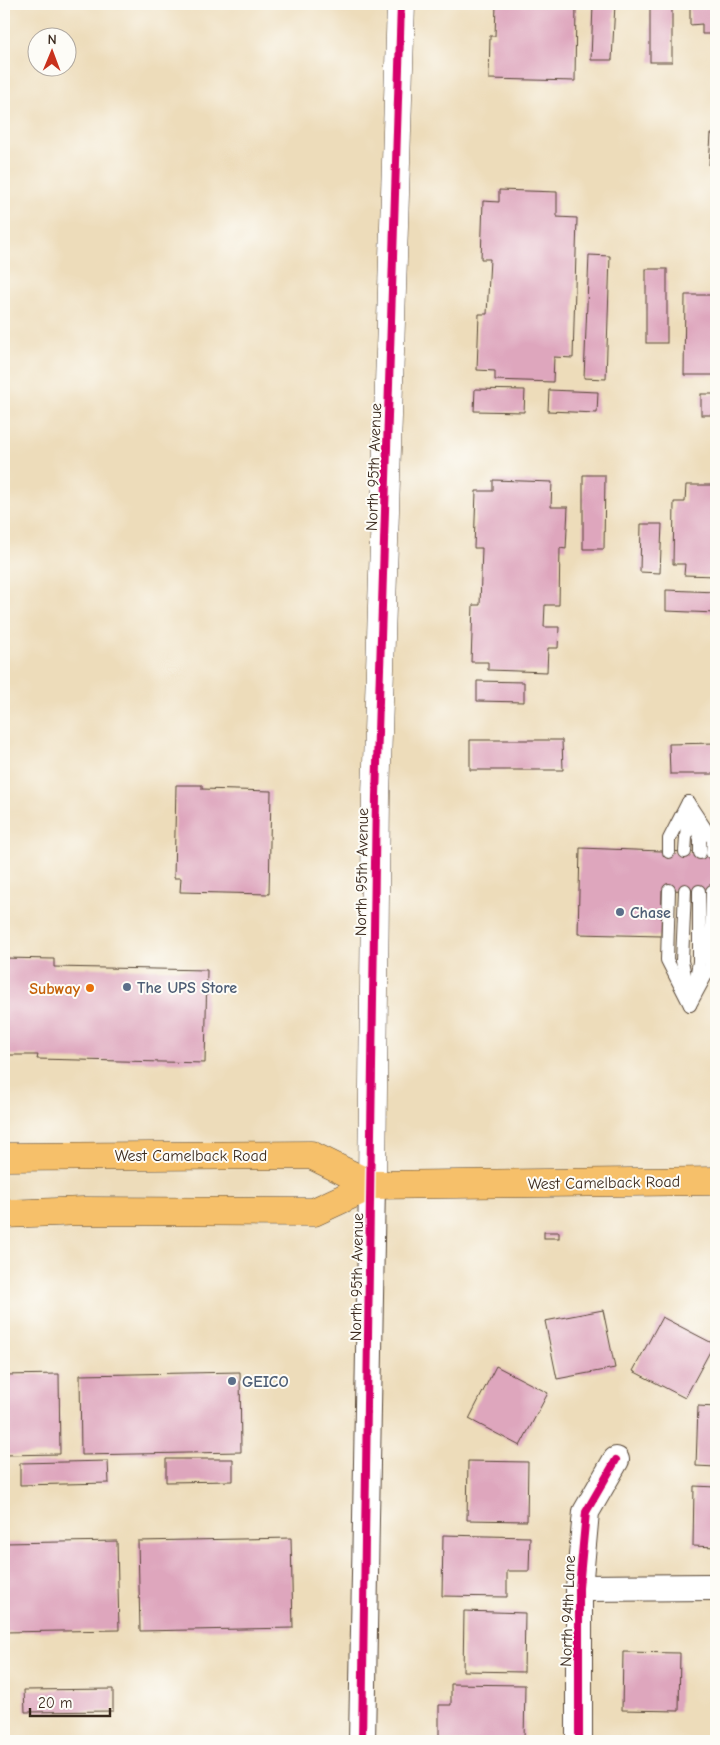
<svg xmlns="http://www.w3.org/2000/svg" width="720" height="1745" font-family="'Comic Neue',sans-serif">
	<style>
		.building { fill: #dea6bd }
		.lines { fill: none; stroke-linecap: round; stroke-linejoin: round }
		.service-casing { stroke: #564535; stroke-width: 14 }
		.minor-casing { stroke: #564535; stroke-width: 28 }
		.tertiary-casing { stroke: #564535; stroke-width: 29 }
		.primary-casing { stroke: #564535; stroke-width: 29 }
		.service { stroke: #fff; stroke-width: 12 }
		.minor { stroke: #fff; stroke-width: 26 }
		.tertiary { stroke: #fff; stroke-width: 28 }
		.primary { stroke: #f6c06b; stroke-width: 28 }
		.cycleway-casing { stroke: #fdfcf7; stroke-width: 11 }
		.cycleway { stroke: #d6006c; stroke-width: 8 }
		.service-dot { fill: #5c6f8a; stroke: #fdfcf7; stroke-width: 2 }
		.food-dot { fill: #e8710a; stroke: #fdfcf7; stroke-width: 2 }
		.labels { text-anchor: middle; stroke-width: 4; stroke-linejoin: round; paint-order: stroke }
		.street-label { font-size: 16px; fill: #3b2a1e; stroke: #fdfcf7 }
		.service-label { font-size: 16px; font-weight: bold; fill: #4e5e75; stroke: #fdfcf7; text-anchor: start }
		.food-label { font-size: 16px; font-weight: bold; fill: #c56008; stroke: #fdfcf7; text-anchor: end }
	</style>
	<rect width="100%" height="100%" fill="#fdfcf7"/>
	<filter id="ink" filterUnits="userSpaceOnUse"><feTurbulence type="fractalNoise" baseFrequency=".02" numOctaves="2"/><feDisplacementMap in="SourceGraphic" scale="10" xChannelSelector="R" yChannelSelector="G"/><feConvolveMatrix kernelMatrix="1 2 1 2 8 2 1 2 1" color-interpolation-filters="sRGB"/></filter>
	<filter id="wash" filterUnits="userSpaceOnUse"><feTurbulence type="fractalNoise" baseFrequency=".0096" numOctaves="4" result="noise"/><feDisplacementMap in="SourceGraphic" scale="20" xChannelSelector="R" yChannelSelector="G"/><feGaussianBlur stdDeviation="1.12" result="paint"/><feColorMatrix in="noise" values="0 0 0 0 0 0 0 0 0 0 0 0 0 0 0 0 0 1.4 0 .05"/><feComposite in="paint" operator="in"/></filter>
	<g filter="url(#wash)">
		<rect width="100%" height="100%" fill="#eddcba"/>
		<g id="blocks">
			<g class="building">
				<polygon points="496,4 576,4 575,81 489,79 490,36 495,36"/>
				<polygon points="593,4 615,4 612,60 591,60"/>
				<rect x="650" y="4" width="22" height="58"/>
				<polygon points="690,4 716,4 716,34 702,34 702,24 690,25"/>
				<polygon points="711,134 716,134 716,165 709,165"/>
				<polygon points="499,190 557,192 557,217 577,218 573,358 554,357 553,382 495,380 495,371 477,370 479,314 487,314 490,259 481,259 483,201 499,202"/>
				<polygon points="589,255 610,256 606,379 584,378"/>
				<rect x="646" y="269" width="21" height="74"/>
				<polygon points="685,295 716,295 716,375 684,375"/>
				<polygon points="475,389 525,390 524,412 474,411"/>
				<polygon points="549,390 598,392 597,413 548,411"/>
				<rect x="701" y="394" width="15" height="21"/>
				<polygon points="583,475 605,475 604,549 583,549"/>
				<polygon points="493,480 552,482 551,507 568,507 566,549 560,548 559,605 545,605 544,627 559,627 558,648 548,648 547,672 488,670 488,662 471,662 473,605 480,605 482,548 474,548 476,491 493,491"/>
				<polygon points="686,485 716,485 716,576 684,575 685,564 673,564 674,502 685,502"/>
				<polygon points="641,524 662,524 660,573 640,572"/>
				<polygon points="666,590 716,592 716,613 666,611"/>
				<polygon points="477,681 524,682 524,702 477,701"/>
				<polygon points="470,740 562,740 563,770 470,770"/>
				<polygon points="716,743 716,774 670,774 669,744"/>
				<polygon points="176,785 202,785 202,789 271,791 269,894 180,892 181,878 174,878"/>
				<polygon points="580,848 716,853 716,891 662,890 661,936 578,934"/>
				<polygon points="4,958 54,959 54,967 207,970 205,1063 37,1059 38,1055 4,1055"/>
				<rect x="544" y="1232" width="15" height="6"/>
				<polygon points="603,1310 615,1368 557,1379 545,1321"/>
				<polygon points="662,1317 714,1344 685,1398 633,1371"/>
				<polygon points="496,1366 548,1393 520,1446 469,1419"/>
				<polygon points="240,1372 241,1452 81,1455 80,1375"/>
				<polygon points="59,1374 60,1454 4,1455 4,1375"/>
				<polygon points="698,1406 716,1407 716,1467 696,1466"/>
				<polygon points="166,1459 233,1459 233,1481 166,1482"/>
				<polygon points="108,1461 109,1483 20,1485 20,1463"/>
				<polygon points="468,1461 528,1462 527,1521 467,1520"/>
				<polygon points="694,1486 716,1487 716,1547 693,1546"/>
				<polygon points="443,1535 530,1537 529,1571 507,1571 507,1597 442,1596"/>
				<polygon points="291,1538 293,1628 140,1631 138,1541"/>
				<polygon points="117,1541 119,1630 4,1632 4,1543"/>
				<polygon points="464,1611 525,1613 524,1672 463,1671"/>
				<polygon points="623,1652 680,1653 679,1711 622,1710"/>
				<polygon points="451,1684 525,1685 524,1741 439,1741 439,1705 451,1705"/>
				<polygon points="113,1689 113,1711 25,1712 24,1690"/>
			</g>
		</g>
	</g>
	<g filter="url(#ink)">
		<use href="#blocks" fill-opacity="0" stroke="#564535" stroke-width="1"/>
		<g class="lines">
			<g class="service-casing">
				<g id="service">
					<polyline points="688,802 713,840 712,853"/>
					<polyline points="693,819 700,839 700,853"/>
					<polyline points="669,852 669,839 688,802"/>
					<polyline points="685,852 688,809"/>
					<polyline points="669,890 667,960 690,1005"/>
					<polyline points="685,890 682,961 688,990"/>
					<polyline points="693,993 699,962 699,891"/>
					<polyline points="690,1005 710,968 712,891"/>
				</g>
			</g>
			<g class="minor-casing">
				<g id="minor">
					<polyline points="579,1588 716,1587"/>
					<polyline points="362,1741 372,1185"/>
					<polyline points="579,1741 579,1588 586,1512 616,1460"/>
				</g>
			</g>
			<g class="tertiary-casing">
				<polyline id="tertiary" points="372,1185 376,796 401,4"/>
			</g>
			<g class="primary-casing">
				<g id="primary">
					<polyline points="4,1157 311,1155 372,1185"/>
					<polyline points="4,1214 84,1211 314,1212 372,1185 716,1181"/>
				</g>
			</g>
			<use href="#service" class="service"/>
			<use href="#minor" class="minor"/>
			<use href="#tertiary" class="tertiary"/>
			<use href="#primary" class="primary"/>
			<g class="cycleway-casing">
				<g id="cycleway">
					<polyline points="362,1741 376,796 401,4"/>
					<polyline points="579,1741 579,1588 586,1512 616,1460"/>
				</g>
			</g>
			<use href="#cycleway" class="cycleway"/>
		</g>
	</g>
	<g class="service-dot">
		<circle cx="620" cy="912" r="5"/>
		<circle cx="127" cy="987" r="5"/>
		<circle cx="232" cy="1381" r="5"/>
	</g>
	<circle class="food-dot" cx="90" cy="988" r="5"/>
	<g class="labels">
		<g class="street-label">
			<text transform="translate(373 467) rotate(-88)" y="6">North 95th Avenue</text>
			<text transform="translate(361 872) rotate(-89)" y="6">North 95th Avenue</text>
			<text x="191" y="1161">West Camelback Road</text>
			<text transform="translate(604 1182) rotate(-1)" y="6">West Camelback Road</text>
			<text transform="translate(356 1277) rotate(-89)" y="6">North 95th Avenue</text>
			<text transform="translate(567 1611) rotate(-88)" y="6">North 94th Lane</text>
		</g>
		<g class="service-label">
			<text x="630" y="918">Chase</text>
			<text x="137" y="993">The UPS Store</text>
			<text x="242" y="1387">GEICO</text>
		</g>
		<g class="food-label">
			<text x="80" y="994">Subway</text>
		</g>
	</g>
	<rect width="720" height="1745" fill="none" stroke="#fdfcf7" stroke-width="20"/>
	<g transform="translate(52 52) rotate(1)"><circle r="24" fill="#fdfcf7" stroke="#afa8a0"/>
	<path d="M0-4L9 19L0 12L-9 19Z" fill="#c8321e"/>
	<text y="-8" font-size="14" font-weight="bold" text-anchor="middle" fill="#3b2a1e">N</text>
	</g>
	<path d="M30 1708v8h80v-8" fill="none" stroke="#3b2a1e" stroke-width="2.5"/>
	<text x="38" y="1708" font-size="15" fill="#3b2a1e" stroke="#fdfcf7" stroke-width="4" paint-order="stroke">20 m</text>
</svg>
